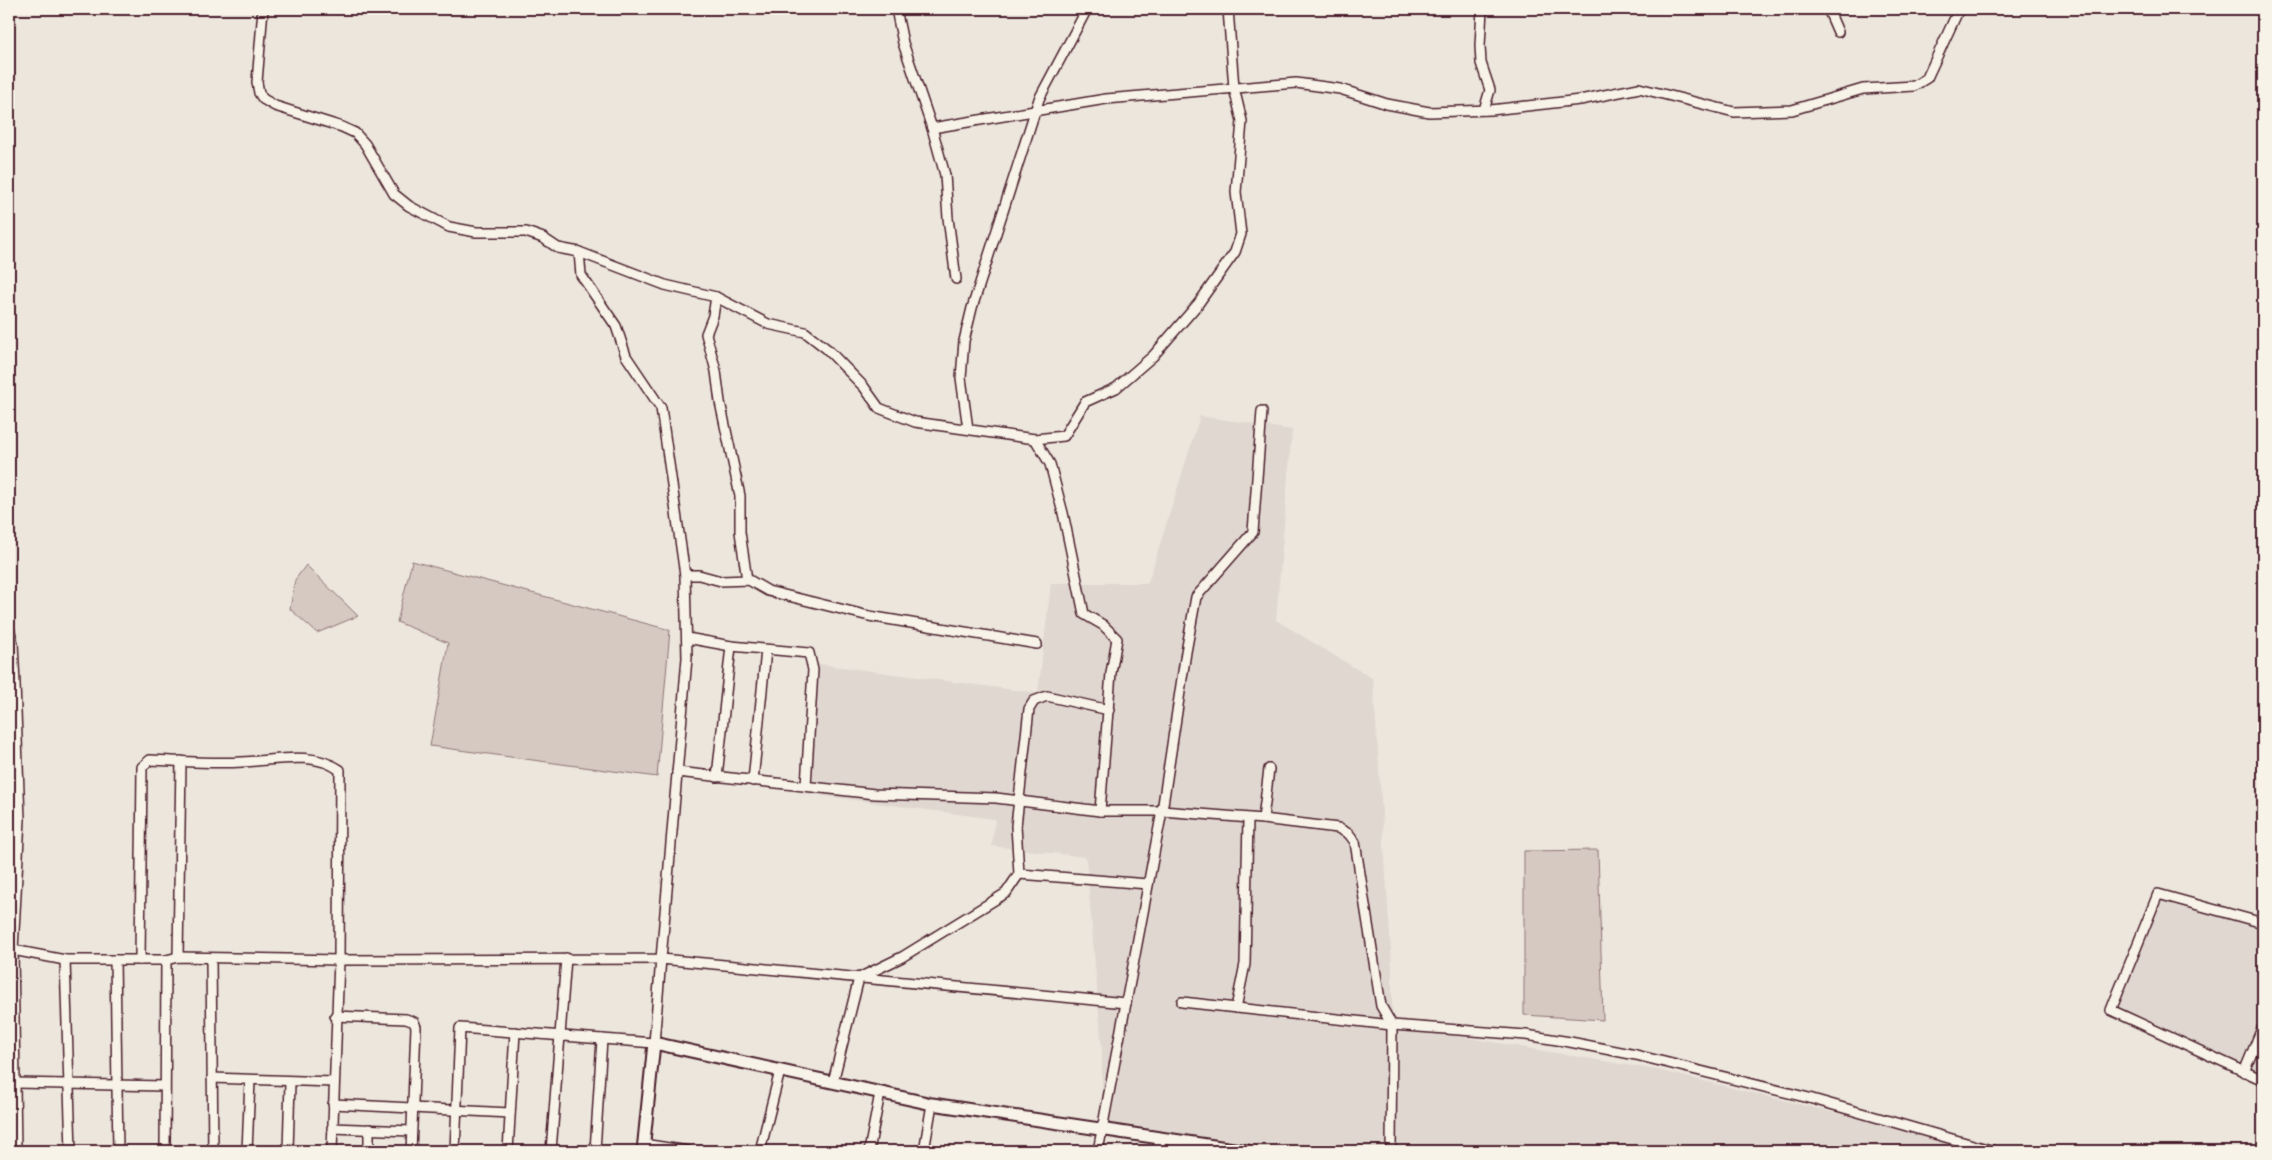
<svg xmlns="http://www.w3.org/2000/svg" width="2272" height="1160" font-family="Caveat,sans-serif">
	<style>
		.built { fill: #e0d7d0 }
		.green { fill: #d5c9c2; stroke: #907476 }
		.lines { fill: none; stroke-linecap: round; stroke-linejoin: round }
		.minor-casing { stroke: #4a1f2b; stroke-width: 12 }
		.tertiary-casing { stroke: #4a1f2b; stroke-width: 15 }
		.minor { stroke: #f7f3e8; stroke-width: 9 }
		.tertiary { stroke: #f7f3e8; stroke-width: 11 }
	</style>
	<rect width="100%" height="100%" fill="#ece6dd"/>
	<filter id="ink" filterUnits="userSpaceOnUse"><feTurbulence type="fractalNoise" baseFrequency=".02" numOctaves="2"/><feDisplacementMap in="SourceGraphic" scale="10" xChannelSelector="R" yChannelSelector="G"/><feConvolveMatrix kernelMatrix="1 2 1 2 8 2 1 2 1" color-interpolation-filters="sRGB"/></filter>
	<g filter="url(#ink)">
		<g class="built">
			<polygon points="1200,416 1292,430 1276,620 1373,679 1392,967 1392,1025 1662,1071 1993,1151 1207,1151 1102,1130 1102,1049 1086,857 992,846 995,819 802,793 811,663 1038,693 1051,583 1148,583"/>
			<polygon points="2157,893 2263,918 2263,1078 2111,1010"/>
		</g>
		<g class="green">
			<polygon points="412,561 670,630 657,777 430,746 448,643 397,622"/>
			<polygon points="306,565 358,616 317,633 290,609 295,580"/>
			<polygon points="1598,850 1603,1020 1524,1015 1524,851"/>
		</g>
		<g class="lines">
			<g class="minor-casing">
				<g id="minor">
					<polyline points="263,9 257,82 259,93 263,99 275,106 342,127 355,133 365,144 394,194 409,206 449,227 476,232 526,232 543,238 558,248 579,252 665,285 716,297 768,324 805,332 827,349 864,387 879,408 915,422 1035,439 1064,436 1085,402 1116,388 1153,356 1198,304 1235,252 1241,234 1236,192 1242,121 1234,88 1228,9"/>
					<polyline points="896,9 903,43 932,128 945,175 948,218 956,279"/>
					<polyline points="1482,9 1480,46 1481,63 1490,90 1484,110"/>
					<polyline points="1828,9 1838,32"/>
					<polyline points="932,128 1106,99 1296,83 1340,89 1387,104 1429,112 1491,110 1580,100 1639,88 1734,112 1792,110 1863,89 1914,86 1927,78 1959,9"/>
					<polyline points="716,297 713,316 706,334 716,371 720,402 740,496 740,532 747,580"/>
					<polyline points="968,429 961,378 964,341 972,308 1039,99 1087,9"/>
					<polyline points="1035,439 1050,464 1063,513 1084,614 1103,625 1117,639 1111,673 1100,811"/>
					<polyline points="685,575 699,575 721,581 749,580 768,591 869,616 1037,644"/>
					<polyline points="9,628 13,643 15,684 20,819 13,950 16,1151"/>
					<polyline points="687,638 731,646 809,653 813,670 806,786"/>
					<polyline points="1109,710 1047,696 1034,701 1029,709 1016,826 1019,874 1148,884"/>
					<polyline points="677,772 875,794 996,798 1100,811 1162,811 1263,819 1338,828 1349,834 1355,842 1381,1006 1392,1025 1391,1151"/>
					<polyline points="717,777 731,646"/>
					<polyline points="753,781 766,650"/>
					<polyline points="1263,819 1269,769"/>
					<polyline points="2263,923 2158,894 2111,1010 2263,1080"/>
					<polyline points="13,950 65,960 166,960 178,957 339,960 661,959 687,658 685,575 661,408 626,356 616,326 581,275 579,252"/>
					<polyline points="178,957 181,761"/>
					<polyline points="211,959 213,1151"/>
					<polyline points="65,960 71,1151"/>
					<polyline points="115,960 118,1151"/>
					<path d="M 140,960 L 142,767 L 150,760 C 180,761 212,764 242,762 C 274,761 312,750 340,770 L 339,960 L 332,1151"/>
					<polyline points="1182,1002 1392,1025 1526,1035 1570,1042 1636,1055 1809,1098 1994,1151"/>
					<polyline points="1236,1008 1245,964 1248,819"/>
					<polyline points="335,1016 406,1019 414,1022 416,1027 411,1151"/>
					<polyline points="2244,1072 2263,1026"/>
					<polyline points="212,1078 334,1082"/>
					<polyline points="833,1082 859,978 902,957 1006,893 1019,874"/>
					<polyline points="16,1083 164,1086"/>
					<polyline points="333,1104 510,1113"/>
					<polyline points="332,1128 411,1131"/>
					<polyline points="643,1144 688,1151"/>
					<polyline points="165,1151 166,960"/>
					<polyline points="247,1151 250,1080"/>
					<polyline points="288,1151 290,1082"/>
					<polyline points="369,1151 369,1129"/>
					<polyline points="455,1151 460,1028 654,1043 661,959 1126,1003 1162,811 1186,652 1196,597 1253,532 1262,411"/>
					<polyline points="508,1151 515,1032"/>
					<polyline points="551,1151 566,958"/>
					<polyline points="595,1151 602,1039"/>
					<polyline points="760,1151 780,1071"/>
					<polyline points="869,1151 880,1093"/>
					<polyline points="924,1151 932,1104"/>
					<polyline points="1098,1151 1126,1003"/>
					<polyline points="1158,1151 1160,1138"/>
				</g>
			</g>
			<g class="tertiary-casing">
				<polyline id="tertiary" points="643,1151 654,1043 932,1104 1247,1151"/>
			</g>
			<use href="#minor" class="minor"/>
			<use href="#tertiary" class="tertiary"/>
		</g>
	</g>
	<rect width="2272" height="1160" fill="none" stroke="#f7f3e8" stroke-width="30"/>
	<rect x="15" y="15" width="2242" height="1130" fill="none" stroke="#4a1f2b" stroke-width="2" filter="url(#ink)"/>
</svg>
